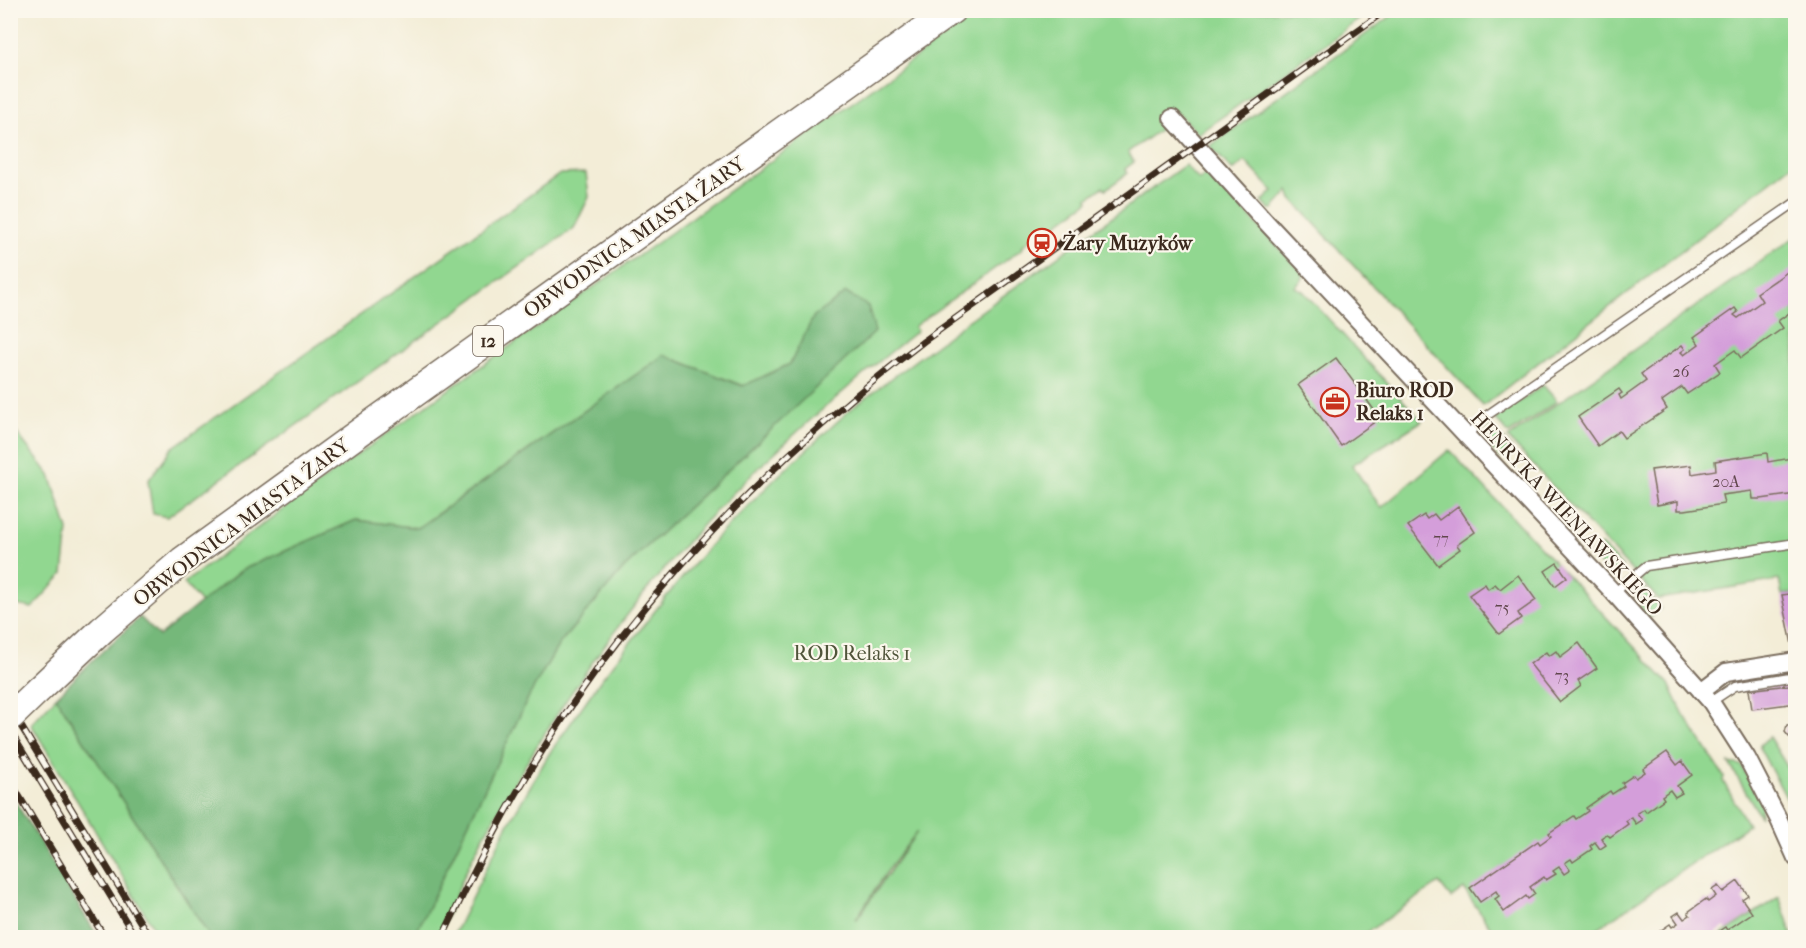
<svg xmlns="http://www.w3.org/2000/svg" width="1806" height="948" font-family="'IM FELL French Canon',serif">
	<style>
		.green { fill: #91d790; stroke: #668057; stroke-width: 1.5; fill-rule: evenodd }
		.forest { fill: #74b87a; stroke: #58714c; stroke-width: 1.5 }
		.building { fill: #d49eda }
		.lines { fill: none; stroke-linecap: round; stroke-linejoin: round }
		.service-casing { stroke: #7b6e5f; stroke-width: 11 }
		.minor-casing { stroke: #7b6e5f; stroke-width: 20 }
		.primary-casing { stroke: #7b6e5f; stroke-width: 30 }
		.service { stroke: #fff; stroke-width: 8 }
		.minor { stroke: #fff; stroke-width: 16 }
		.primary { stroke: #fff; stroke-width: 27 }
		.rail-casing { stroke: #3b2a1e; stroke-width: 7 }
		.rail { stroke: #fbf7ec; stroke-width: 4.5; stroke-dasharray: 14; stroke-linecap: butt }
		.primary-bridge-casing { stroke: #7b6e5f; stroke-width: 30; stroke-linecap: butt }
		.primary-bridge { stroke: #fff; stroke-width: 27 }
		.labels { text-anchor: middle; stroke-width: 4.5; stroke-linejoin: round; paint-order: stroke }
		.number-label { font-size: 16px; fill: #61474d }
		.shield { fill: #fbf7ec; stroke: #75685c; stroke-width: 1.5 }
		.shield-label { font-size: 18px; font-weight: bold; fill: #3b2a1e }
		.street-label { font-size: 20px; fill: #3b2a1e; stroke: #fbf7ec }
		.poi-label { font-size: 20px; font-weight: bold; fill: #3b2a1e; stroke: #fbf7ec; text-anchor: start }
		.park-label { font-size: 20px; fill: #50553a; stroke: #fbf7ec }
	</style>
	<rect width="100%" height="100%" fill="#fbf7ec"/>
	<filter id="ink" filterUnits="userSpaceOnUse"><feTurbulence type="fractalNoise" baseFrequency=".0167" numOctaves="2"/><feDisplacementMap in="SourceGraphic" scale="12" xChannelSelector="R" yChannelSelector="G"/><feConvolveMatrix kernelMatrix="1 2 1 2 8 2 1 2 1" color-interpolation-filters="sRGB"/></filter>
	<filter id="wash" filterUnits="userSpaceOnUse"><feTurbulence type="fractalNoise" baseFrequency=".008" numOctaves="4" result="noise"/><feDisplacementMap in="SourceGraphic" scale="24" xChannelSelector="R" yChannelSelector="G"/><feGaussianBlur stdDeviation="1.35" result="paint"/><feColorMatrix in="noise" values="0 0 0 0 0 0 0 0 0 0 0 0 0 0 0 0 0 1.4 0 .05"/><feComposite in="paint" operator="in"/></filter>
	<g filter="url(#wash)">
		<rect width="100%" height="100%" fill="#f3edd7"/>
		<g class="green">
			<path d="M 980,11 L 1371,11 L 1198,134 L 1178,113 L 1155,133 L 1128,152 L 1134,162 L 1125,169 L 1128,173 L 1106,189 L 1103,187 L 1088,198 L 1089,201 L 1040,236 L 1038,234 L 1022,246 L 1023,248 L 916,325 L 914,327 L 917,331 C 854,381 793,433 736,490 C 636,590 554,710 485,834 C 466,866 453,903 438,937 L 414,937 L 529,696 L 559,644 L 624,568 L 874,332 L 814,316 L 790,364 L 743,386 L 664,355 L 417,528 L 356,520 L 242,570 L 201,603 L 184,583 C 344,462 508,347 672,232 C 775,159 877,84 980,11 Z"/>
			<polygon points="1398,11 1795,11 1795,162 1483,406 1292,199 1289,191 1273,209 1269,209 1262,202 1273,191 1245,161 1233,171 1210,146"/>
			<path d="M 1185,165 L 1199,180 L 1208,172 L 1304,274 L 1302,280 L 1295,287 L 1303,291 L 1422,421 L 1352,465 L 1381,508 L 1449,450 L 1669,684 L 1684,715 L 1724,776 L 1723,781 L 1748,825 L 1585,937 L 1497,937 L 1464,889 L 1451,898 L 1439,883 L 1360,937 L 452,938 L 507,826 L 549,754 L 600,681 L 665,598 L 715,539 L 777,477 L 852,408 L 965,323 ZM 917,832 L 857,919 L 856,919 L 890,867 Z"/>
			<polygon points="586,173 589,197 574,228 167,517 153,514 148,481 172,448 560,174"/>
			<polygon points="1795,237 1795,593 1782,595 1779,580 1658,599 1508,438"/>
			<polygon points="1543,385 1557,401 1509,434 1495,419"/>
			<polygon points="11,426 50,475 68,530 63,574 32,608 11,604"/>
			<path d="M 1491,426 L 1511,448 L 1500,458 C 1491,448 1481,439 1491,426 Z"/>
			<path d="M 1601,545 L 1622,567 C 1607,575 1600,565 1591,555 Z"/>
			<path d="M 1642,587 L 1661,608 L 1650,618 C 1640,610 1632,597 1642,587 Z"/>
			<polygon points="56,697 210,937 159,937 31,724"/>
			<polygon points="1769,737 1788,768 1795,767 1795,814 1760,749 1760,745"/>
			<polygon points="1729,763 1741,765 1762,806 1760,816"/>
			<polygon points="1779,897 1793,937 1716,938"/>
		</g>
		<g class="forest">
			<polygon points="846,293 868,306 875,332 624,568 559,644 529,696 414,937 210,937 56,697 94,659 140,617 159,636 242,570 356,520 418,528 664,355 743,386 790,364 814,316"/>
			<polygon points="10,793 98,937 11,937"/>
		</g>
		<g id="blocks">
			<g class="building">
				<polygon points="1796,266 1796,308 1778,321 1783,328 1741,358 1735,350 1715,364 1720,372 1687,394 1682,387 1662,401 1667,409 1624,438 1619,431 1598,446 1578,417 1619,389 1622,393 1619,395 1621,399 1646,381 1641,374 1682,345 1685,349 1681,352 1684,355 1699,344 1694,337 1735,308 1738,312 1734,315 1738,318 1762,301 1757,293"/>
				<polygon points="1336,358 1380,418 1341,446 1298,385"/>
				<polygon points="1796,449 1796,494 1761,499 1753,499 1752,491 1722,495 1724,504 1685,510 1678,510 1678,501 1657,505 1651,470 1691,465 1692,474 1716,470 1715,461 1767,453 1768,462 1792,458 1791,450"/>
				<polygon points="1458,506 1475,532 1457,545 1460,549 1438,565 1408,526 1424,515 1427,519 1434,514 1439,520"/>
				<polygon points="1557,563 1567,577 1555,586 1545,571"/>
				<polygon points="1518,575 1536,600 1518,613 1521,618 1499,634 1469,595 1485,584 1488,589 1495,584 1500,589"/>
				<polygon points="1796,593 1796,645 1792,645 1782,595"/>
				<polygon points="1579,643 1597,668 1578,681 1581,686 1560,702 1530,664 1546,652 1549,656 1556,651 1560,657"/>
				<polygon points="1796,684 1796,703 1752,709 1749,690"/>
				<polygon points="1794,724 1796,746 1794,746 1793,737 1789,737 1785,732 1787,725"/>
				<polygon points="1667,752 1677,765 1682,761 1692,775 1677,786 1682,793 1675,797 1670,790 1662,796 1664,799 1646,812 1644,809 1637,813 1642,820 1636,824 1631,817 1626,821 1628,824 1610,837 1607,834 1601,838 1606,845 1600,849 1595,842 1590,846 1592,849 1573,862 1571,859 1565,863 1570,870 1564,874 1559,867 1553,871 1556,874 1546,880 1544,877 1530,887 1535,894 1528,899 1526,896 1504,912 1495,899 1499,896 1496,891 1480,902 1470,888 1538,841 1540,844 1551,836 1549,833 1574,816 1576,819 1588,811 1586,808 1610,791 1612,794 1624,786 1622,783 1634,775 1636,778 1645,772 1643,769"/>
				<polygon points="1738,881 1748,895 1742,899 1752,913 1727,930 1725,927 1716,933 1718,935 1715,938 1650,938 1670,924 1672,927 1678,923 1673,916 1679,912 1684,919 1690,915 1688,912 1706,899 1708,902 1716,896 1712,890 1718,886 1723,892"/>
			</g>
		</g>
	</g>
	<g filter="url(#ink)">
		<use href="#blocks" fill-opacity="0" stroke="#7b6e5f" stroke-width="1.5"/>
		<g class="lines">
			<g class="service-casing">
				<g id="service">
					<polyline points="1467,435 1486,416 1796,202"/>
					<polyline points="1614,593 1646,566 1796,543"/>
					<polyline points="1711,702 1735,686 1796,676"/>
				</g>
			</g>
			<g class="minor-casing">
				<g id="minor">
					<polyline points="1172,118 1267,223 1614,593 1711,702 1747,758 1779,820 1796,858"/>
					<polyline points="1701,691 1726,672 1796,661"/>
				</g>
			</g>
			<g class="primary-casing">
				<polyline id="primary" points="38,690 102,630 182,561 360,432 952,10"/>
			</g>
			<use href="#service" class="service"/>
			<use href="#minor" class="minor"/>
			<use href="#primary" class="primary"/>
			<g class="rail-casing">
				<g id="rail">
					<polyline points="10,708 150,938"/>
					<polyline points="10,731 136,938"/>
					<polyline points="10,781 105,938"/>
					<path d="M 442,938 C 468,883 495,829 526,777 C 628,605 766,462 924,341 L 1386,10"/>
				</g>
			</g>
			<use href="#rail" class="rail"/>
			<g class="primary-bridge-casing">
				<polyline id="primary-bridge" points="10,717 38,690"/>
			</g>
			<use href="#primary-bridge" class="primary-bridge"/>
		</g>
	</g>
	<defs>
		<g id="station-ring" transform="scale(1.5)"><circle r="9.5" fill="#fbf7ec" stroke="#c8321e" stroke-width="1.5"/><path d="M-3-6H3Q5-6 5-4V2Q5 4 3 4L4.5 6H3L1.5 4h-3L-3 6H-4.5L-3 4Q-5 4-5 2V-4Q-5-6-3-6ZM-3.5-4v3h7v-3ZM-3.5 1v1.5H-2V1ZM2 1v1.5H3.5V1Z" fill="#c8321e"/></g>
		<g id="office-ring" transform="scale(1.5)"><circle r="9.5" fill="#fbf7ec" stroke="#c8321e" stroke-width="1.5"/><path d="M-6-3h4V-5.5h4V-3h4V5H-6ZM-1-4.5V-3h2v-1.5ZM-6 0V1H6V0Z" fill="#c8321e"/></g>
	</defs>
	<g fill-rule="evenodd">
		<use href="#station-ring" x="1042" y="243"/>
		<use href="#office-ring" x="1335" y="402"/>
	</g>
	<g class="labels">
		<g class="number-label">
			<text x="1681" y="377">26</text>
			<text x="1726" y="487">20A</text>
			<text x="1441" y="544">77</text>
			<text x="1502" y="613">75</text>
			<text x="1562" y="681">73</text>
		</g>
		<rect class="shield" x="473" y="326" width="30" height="30" rx="4.5"/>
		<g class="shield-label">
			<text x="488" y="347">12</text>
		</g>
		<g class="street-label">
			<text transform="translate(634 237) rotate(-35)" y="7">OBWODNICA MIASTA ŻARY</text>
			<text transform="translate(1567 513) rotate(47)" y="7">HENRYKA WIENIAWSKIEGO</text>
			<text transform="translate(241 522) rotate(-37)" y="7">OBWODNICA MIASTA ŻARY</text>
		</g>
		<g class="poi-label">
			<text x="1063" y="250">Żary Muzyków</text>
			<text x="1356" y="397">Biuro ROD<tspan x="1356" dy="23">Relaks 1</tspan></text>
		</g>
		<g class="park-label">
			<text x="852" y="660">ROD Relaks 1</text>
		</g>
	</g>
	<rect width="1806" height="948" fill="none" stroke="#fbf7ec" stroke-width="36"/>
</svg>
